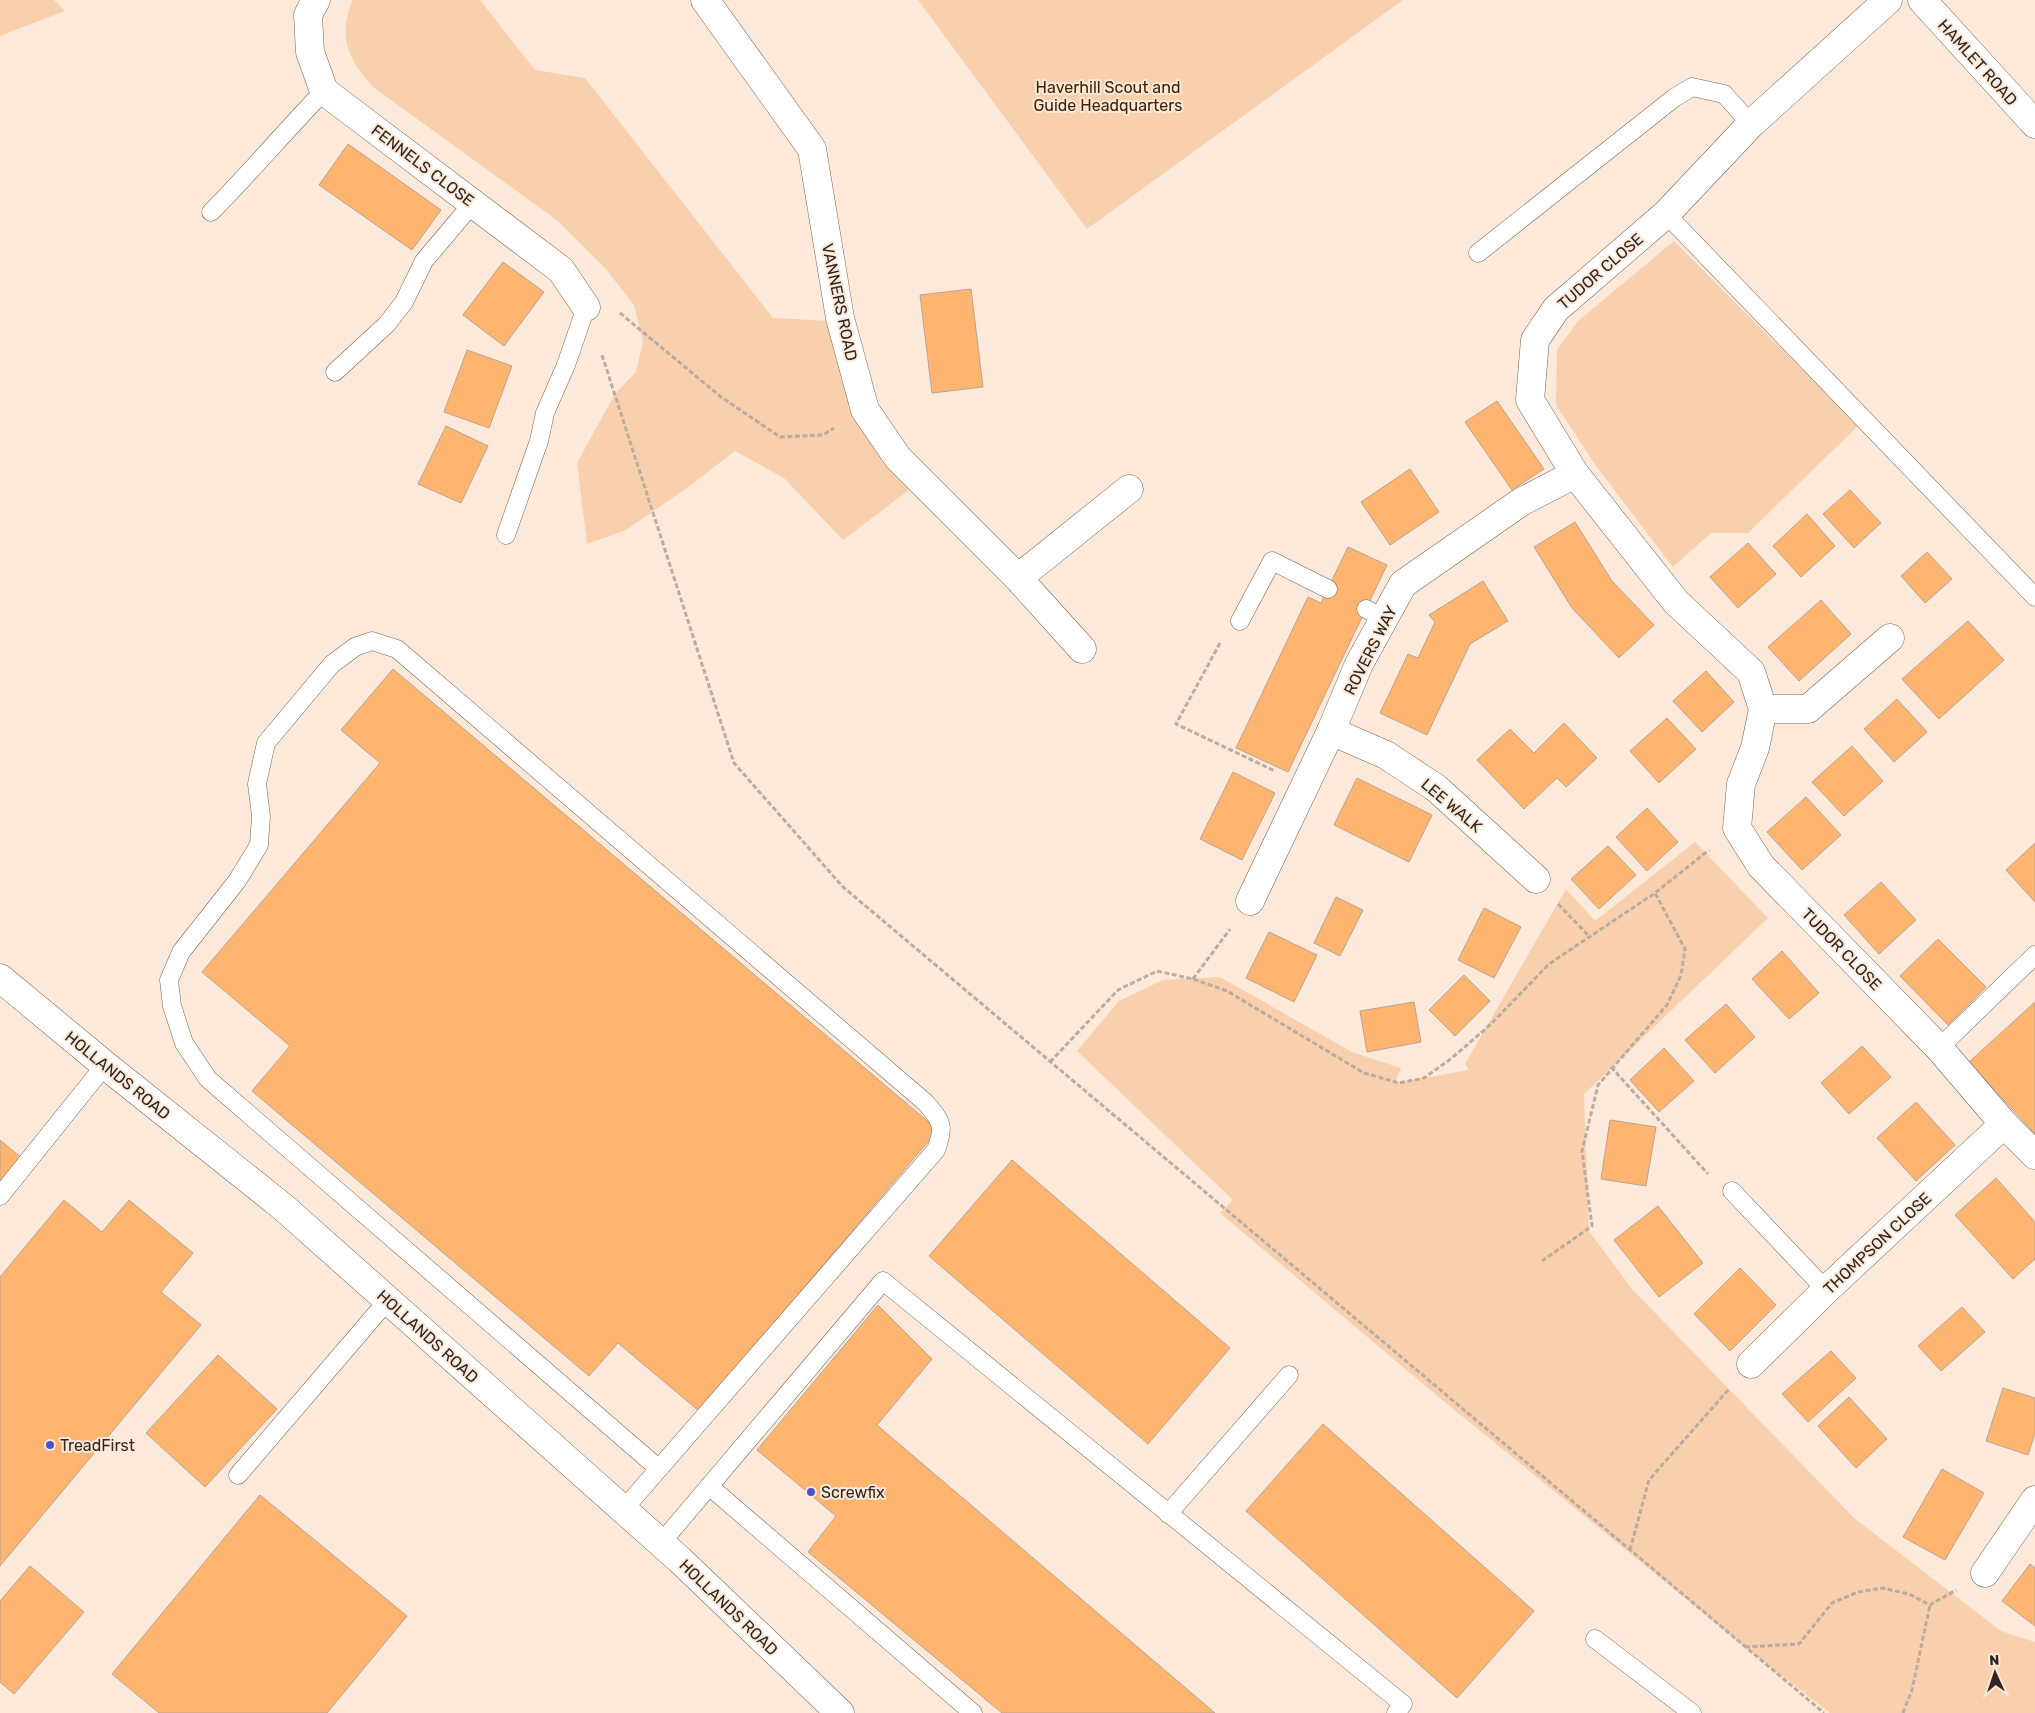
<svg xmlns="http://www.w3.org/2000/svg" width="2035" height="1713" font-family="Rubik,sans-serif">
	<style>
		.green { fill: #f8d0ad }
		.building { fill: #ffb570; stroke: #b9a391 }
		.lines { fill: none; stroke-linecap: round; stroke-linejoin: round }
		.lane-casing { stroke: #776453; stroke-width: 19 }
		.street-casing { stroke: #776453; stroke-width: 29 }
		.secondary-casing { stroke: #776453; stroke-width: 29 }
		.path { stroke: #bcac9f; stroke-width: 3; stroke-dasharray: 5 2.5; stroke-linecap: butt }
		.lane { stroke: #fff; stroke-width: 18 }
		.street { stroke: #fff; stroke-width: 28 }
		.secondary { stroke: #fff; stroke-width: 28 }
		.poi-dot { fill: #4554c8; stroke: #fce9d9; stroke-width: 2 }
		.labels { text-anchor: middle; stroke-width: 4; stroke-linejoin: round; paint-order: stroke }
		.street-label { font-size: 16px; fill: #2f261f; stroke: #fce9d9 }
		.park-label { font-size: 16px; fill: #3e2203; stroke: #fce9d9 }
		.poi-label { font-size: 16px; fill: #2f261f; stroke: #fce9d9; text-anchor: start }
	</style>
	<rect width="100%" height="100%" fill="#fce9d9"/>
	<g class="green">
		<polygon points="0,0 54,0 65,11 0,36"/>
		<path d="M 353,0 L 480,0 L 535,70 L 585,78 L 773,318 L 828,321 L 854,404 L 909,490 L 843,540 L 784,478 L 735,451 L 687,488 L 626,530 L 587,544 L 577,463 L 615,394 L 636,372 L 643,342 L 634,305 L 605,268 L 558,221 L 373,87 C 348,59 337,37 353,0 Z"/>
		<polygon points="918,0 1403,0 1087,229"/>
		<polygon points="1674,241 1858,426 1748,533 1711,533 1673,567 1596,466 1556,405 1557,350 1578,321"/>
		<polygon points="1695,842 1768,918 1584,1094 1589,1231 1632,1289 1854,1518 2001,1631 2035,1642 2035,1713 1830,1713 1745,1647 1435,1394 1220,1213 1233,1200 1077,1051 1119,1001 1163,980 1220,977 1352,1052 1401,1068 1395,1083 1469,1070 1465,1064 1566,889 1595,921"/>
	</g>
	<g class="building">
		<polygon points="348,144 441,210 412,250 319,185"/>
		<polygon points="503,262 544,292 504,346 463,315"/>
		<polygon points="971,289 983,387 932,393 920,295"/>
		<polygon points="467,350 512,366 489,428 444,412"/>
		<polygon points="1497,401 1544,469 1512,490 1465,422"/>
		<polygon points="446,426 488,446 461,503 418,484"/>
		<polygon points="1410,469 1439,512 1390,545 1361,502"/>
		<polygon points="1850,490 1881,523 1854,548 1823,514"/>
		<polygon points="1807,514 1835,546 1801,577 1773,546"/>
		<polygon points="1575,522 1612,581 1654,625 1619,658 1572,608 1534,547"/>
		<polygon points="1748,543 1776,574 1738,608 1710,577"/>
		<polygon points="1348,547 1387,565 1288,772 1236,748 1308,597 1321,603"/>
		<polygon points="1927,552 1952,579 1925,603 1901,576"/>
		<polygon points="1483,581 1508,621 1470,644 1427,735 1380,713 1408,654 1418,658 1435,622 1429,615"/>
		<polygon points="1821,600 1851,634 1799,681 1768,647"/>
		<polygon points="1968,621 2004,660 1939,719 1902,679"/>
		<polygon points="393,669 938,1130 699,1411 618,1343 589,1376 252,1091 290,1046 202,972 380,763 341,730"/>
		<polygon points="1706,671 1734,702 1702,732 1673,701"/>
		<polygon points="1897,699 1927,732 1894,762 1864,729"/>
		<polygon points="1667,718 1696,749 1659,783 1630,751"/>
		<polygon points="1564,723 1597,758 1566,787 1557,778 1524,809 1477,760 1510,729 1534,753"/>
		<polygon points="1852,746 1883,781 1844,816 1812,782"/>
		<polygon points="1233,772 1275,793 1242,860 1200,839"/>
		<polygon points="1357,778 1432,815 1409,862 1334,825"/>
		<polygon points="1806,797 1841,835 1802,870 1767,832"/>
		<polygon points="1647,808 1678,842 1647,871 1616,837"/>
		<polygon points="2035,843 2035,902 2006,870"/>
		<polygon points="1608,846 1636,875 1599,909 1571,879"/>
		<polygon points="1881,882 1916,920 1879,954 1844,915"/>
		<polygon points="1336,897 1363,910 1340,956 1314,943"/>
		<polygon points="1484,908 1521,927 1494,978 1458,960"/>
		<polygon points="1269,932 1317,955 1294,1002 1246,978"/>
		<polygon points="1938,939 1986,987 1948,1025 1900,976"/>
		<polygon points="1782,951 1819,993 1789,1019 1752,979"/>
		<polygon points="1464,975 1490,1001 1455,1036 1429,1010"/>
		<polygon points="1414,1002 1421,1042 1367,1052 1360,1011"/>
		<polygon points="2035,1002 2035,1134 1969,1062"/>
		<polygon points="1726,1004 1755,1037 1715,1073 1685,1040"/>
		<polygon points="1862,1046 1891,1077 1849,1114 1821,1083"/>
		<polygon points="1664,1048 1694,1081 1659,1112 1630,1080"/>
		<polygon points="1916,1102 1955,1145 1916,1181 1877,1138"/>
		<polygon points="1610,1120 1656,1127 1646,1186 1601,1179"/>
		<polygon points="0,1140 23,1159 0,1188"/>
		<polygon points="1012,1160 1230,1348 1148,1444 929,1256"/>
		<polygon points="1996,1178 2035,1222 2035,1259 2013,1279 1955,1215"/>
		<polygon points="64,1200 102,1232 129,1200 193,1253 161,1292 201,1325 0,1566 0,1277"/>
		<polygon points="1658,1206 1703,1263 1659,1297 1614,1240"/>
		<polygon points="1740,1268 1776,1305 1730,1351 1694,1314"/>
		<polygon points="878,1305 932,1359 877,1425 1215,1713 1002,1713 808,1552 836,1516 757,1450"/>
		<polygon points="1962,1307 1985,1332 1941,1371 1918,1346"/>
		<polygon points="1831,1351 1856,1378 1808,1422 1782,1394"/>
		<polygon points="218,1355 277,1409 205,1487 146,1433"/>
		<polygon points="2003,1388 2035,1398 2035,1433 2028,1455 1986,1441"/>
		<polygon points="1849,1397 1887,1439 1856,1468 1818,1426"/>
		<polygon points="1323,1424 1534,1611 1457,1698 1246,1511"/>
		<polygon points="1942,1469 1984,1493 1945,1560 1903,1537"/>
		<polygon points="260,1495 407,1616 327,1713 159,1713 112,1674"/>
		<polygon points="2030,1564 2035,1568 2035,1626 2002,1601"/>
		<polygon points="30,1566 84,1612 14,1694 0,1682 0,1601"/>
	</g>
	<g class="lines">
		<g class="lane-casing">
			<g id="lane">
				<path d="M 211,212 C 250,173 285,131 324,91"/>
				<polyline points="1666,214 2035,597"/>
				<polyline points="1478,253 1674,98 1692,87 1724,94 1751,124"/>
				<polyline points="335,372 387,324 404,302 424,261 473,203"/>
				<polyline points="506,535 539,441 545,413 566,365 586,307"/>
				<polyline points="1366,609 1384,618"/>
				<polyline points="1240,621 1272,561 1328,589"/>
				<polyline points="1939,1048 2035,955"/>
				<polyline points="1732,1191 1826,1290"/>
				<polyline points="0,1196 105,1065"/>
				<polyline points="238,1475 388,1300"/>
				<polyline points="709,1486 973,1713"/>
				<path d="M 623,1510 L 936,1150 C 945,1126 942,1122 926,1103 L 397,649 L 372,641 L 355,647 L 332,664 L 266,743 L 257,784 L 261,816 L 259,845 L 237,881 L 181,952 L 169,980 L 172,1006 L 184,1043 L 208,1079 L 658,1468"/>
				<polyline points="1168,1514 1289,1375"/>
				<polyline points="661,1543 883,1281 1403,1704 1396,1713"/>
				<polyline points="1595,1639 1692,1713"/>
			</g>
		</g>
		<g class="street-casing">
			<g id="street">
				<polyline points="316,0 308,15 310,52 324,91 561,270 586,307"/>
				<polyline points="705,0 812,149 840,318 865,410 898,458 1018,578 1082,649"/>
				<polyline points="1888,0 1751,124 1666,214 1556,309 1535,340 1530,400 1575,474 1676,602 1751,672 1763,709 1755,748 1741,784 1737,828 1761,866 1939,1048 2004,1124 2035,1155"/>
				<polyline points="1018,578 1129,489"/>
				<polyline points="1763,709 1808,709 1890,638"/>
				<polyline points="1331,731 1386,755 1436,788 1536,879"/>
				<polyline points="1250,901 1331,731 1359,664 1403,584 1521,502 1575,474"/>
				<polyline points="1751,1364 1826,1290 2004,1124"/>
				<polyline points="1985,1573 2035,1500"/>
			</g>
		</g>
		<g class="secondary-casing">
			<g id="secondary">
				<polyline points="1922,0 2035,124"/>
				<polyline points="0,978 105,1065 283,1207 680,1560 840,1713"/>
			</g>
		</g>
		<g class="path">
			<polyline points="620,313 721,397 780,437 823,435 834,428"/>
			<polyline points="602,355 734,763 843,887 1824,1713"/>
			<polyline points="1220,643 1176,724 1275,771"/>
			<polyline points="1558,904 1589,936"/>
			<polyline points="1193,979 1230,929"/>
			<polyline points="1050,1062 1118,990 1157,971 1193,979 1227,991 1364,1073 1399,1083 1424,1078 1452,1058 1491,1024 1549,964 1655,893 1709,850"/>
			<polyline points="1611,1067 1708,1174"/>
			<polyline points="1542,1261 1592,1226 1582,1151 1598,1085 1667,1005 1681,975 1685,949 1655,893"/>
			<polyline points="1630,1550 1649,1480 1729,1389"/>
			<polyline points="1745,1647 1799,1644 1832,1603 1858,1592 1882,1588 1909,1594 1930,1605 1956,1590"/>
			<polyline points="1903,1713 1912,1690 1930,1605"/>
		</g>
		<use href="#lane" class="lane"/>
		<use href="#street" class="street"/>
		<use href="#secondary" class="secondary"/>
	</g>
	<g class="poi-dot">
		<circle cx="50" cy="1445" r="5"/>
		<circle cx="811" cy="1492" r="5"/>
	</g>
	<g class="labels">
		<g class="street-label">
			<text transform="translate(1978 62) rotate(48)" y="6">HAMLET ROAD</text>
			<text transform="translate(423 165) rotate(37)" y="6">FENNELS CLOSE</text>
			<text transform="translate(1600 271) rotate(-41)" y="6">TUDOR CLOSE</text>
			<text transform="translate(840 302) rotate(78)" y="6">VANNERS ROAD</text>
			<text transform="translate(1370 650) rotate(-63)" y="6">ROVERS WAY</text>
			<text transform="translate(1452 805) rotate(40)" y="6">LEE WALK</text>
			<text transform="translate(1842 949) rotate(46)" y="6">TUDOR CLOSE</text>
			<text transform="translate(118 1075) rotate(39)" y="6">HOLLANDS ROAD</text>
			<text transform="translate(1877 1243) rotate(-43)" y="6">THOMPSON CLOSE</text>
			<text transform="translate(428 1336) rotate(42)" y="6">HOLLANDS ROAD</text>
			<text transform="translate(729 1607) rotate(44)" y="6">HOLLANDS ROAD</text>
		</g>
		<g class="park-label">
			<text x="1108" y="93">Haverhill Scout and<tspan x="1108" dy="18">Guide Headquarters</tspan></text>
		</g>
		<g class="poi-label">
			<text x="60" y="1451">TreadFirst</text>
			<text x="821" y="1498">Screwfix</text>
		</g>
	</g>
	<g transform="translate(1995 1673) rotate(357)" stroke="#fce9d9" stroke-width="4" paint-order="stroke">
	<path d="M0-4L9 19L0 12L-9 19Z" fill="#2f261f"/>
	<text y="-8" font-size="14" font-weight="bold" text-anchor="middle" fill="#2f261f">N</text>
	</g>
</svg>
